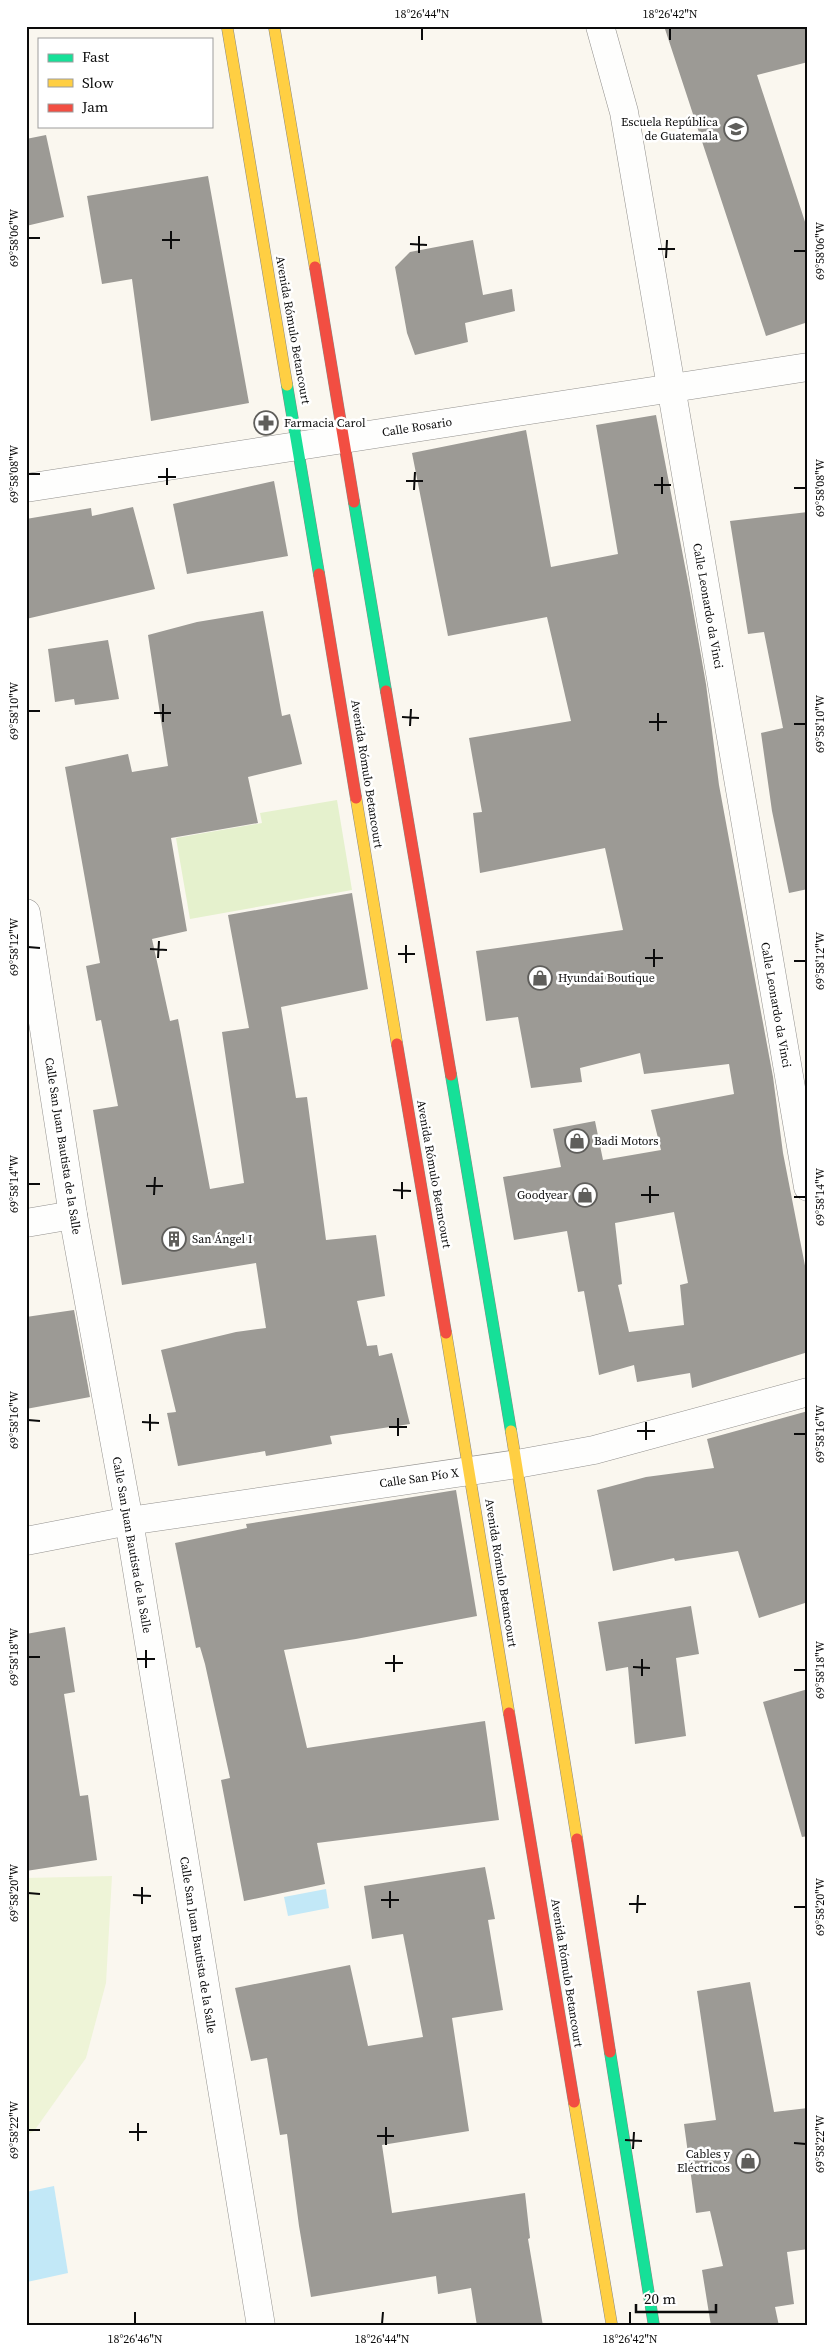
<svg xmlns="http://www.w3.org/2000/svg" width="834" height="2352" font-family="'Source Serif 4',serif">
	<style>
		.green { fill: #e5f1cd }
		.pitch { fill: #eef4d7 }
		.water { fill: #c2e8f7 }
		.building { fill: #9c9a95; fill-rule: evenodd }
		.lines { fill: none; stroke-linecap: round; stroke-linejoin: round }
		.street-casing { stroke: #93918e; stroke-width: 29 }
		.fast-casing { stroke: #898884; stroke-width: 12 }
		.slow-casing { stroke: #898884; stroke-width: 12 }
		.jam-casing { stroke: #898884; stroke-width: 12 }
		.street { stroke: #fefefd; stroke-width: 28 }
		.fast { stroke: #16e098; stroke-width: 11 }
		.slow { stroke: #ffcf43; stroke-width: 11 }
		.jam { stroke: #f24e42; stroke-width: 11 }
		.ticks { fill: none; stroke: #0b0b0b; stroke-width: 2 }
		.labels { text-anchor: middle; stroke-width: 5; stroke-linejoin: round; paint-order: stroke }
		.poi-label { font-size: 12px; fill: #0b0b0b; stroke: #fff; text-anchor: start }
		.street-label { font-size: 12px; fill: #0b0b0b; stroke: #fff }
		.neatline { fill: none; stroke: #0b0b0b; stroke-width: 2 }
		.ticks-label { font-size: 12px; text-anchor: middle; fill: #0b0b0b }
	</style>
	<rect width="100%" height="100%" fill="#faf7ef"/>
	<polygon class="green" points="337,800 352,890 190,919 176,838 262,823 260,813"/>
	<polygon class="pitch" points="112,1876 106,1983 86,2058 34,2131 26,2136 26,1878"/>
	<g class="water">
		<polygon points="326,1889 329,1908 288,1916 284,1897"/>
		<polygon points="54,2186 68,2273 27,2282 26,2192"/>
	</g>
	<g class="building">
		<polygon points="664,26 808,26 808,62 757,75 808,231 808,322 766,336"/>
		<polygon points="46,135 64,217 26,226 26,139"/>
		<polygon points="208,176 249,403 151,421 132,279 102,284 87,196"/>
		<polygon points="473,240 483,295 512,289 515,311 465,323 468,342 415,355 407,333 395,267 410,252"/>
		<path d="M 656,415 L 689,587 L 706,684 L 719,785 L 773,1077 L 783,1153 L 808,1281 L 808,1352 L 692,1388 L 690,1373 L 637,1382 L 634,1365 L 599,1375 L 584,1291 L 578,1292 L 567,1231 L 514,1240 L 503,1177 L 561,1167 L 553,1129 L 595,1121 L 603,1160 L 661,1150 L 651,1110 L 734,1094 L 729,1064 L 644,1074 L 640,1053 L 580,1068 L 582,1082 L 531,1088 L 518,1017 L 486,1021 L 476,951 L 623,930 L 605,848 L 480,873 L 473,813 L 482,812 L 469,738 L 571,721 L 547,617 L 448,636 L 412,453 L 526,430 L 551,567 L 618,554 L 596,425 ZM 674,1212 L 688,1283 L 680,1285 L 684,1325 L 629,1332 L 618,1285 L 622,1284 L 615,1223 Z"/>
		<polygon points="274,481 288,556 187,574 173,504"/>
		<polygon points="133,507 155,589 26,619 26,519 91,508 92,516"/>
		<polygon points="808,512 808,889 789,893 772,811 761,733 783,728 764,632 748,634 730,521"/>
		<polygon points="263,611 282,716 290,714 302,764 248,777 258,823 171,838 187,931 152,939 170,1021 178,1019 210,1189 244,1183 222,1032 249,1028 228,915 352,893 368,989 281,1007 296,1098 307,1097 326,1240 376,1235 385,1296 357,1301 367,1346 377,1345 379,1356 392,1353 410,1424 330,1436 332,1444 266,1456 265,1451 178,1466 167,1413 176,1412 161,1350 236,1332 266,1328 256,1263 122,1285 93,1110 118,1106 101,1020 96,1021 86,966 100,963 65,767 128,754 132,772 168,766 148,635 197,622"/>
		<polygon points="108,640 119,699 75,705 74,699 55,702 48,649"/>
		<polygon points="74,1310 90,1397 26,1409 26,1317"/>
		<polygon points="808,1411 808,1602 759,1618 738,1551 675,1561 674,1558 613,1571 597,1490 646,1477 714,1468 707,1439"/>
		<polygon points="456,1490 477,1616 356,1639 284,1650 307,1748 485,1721 499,1820 317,1843 325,1884 244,1901 221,1780 230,1778 205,1664 200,1647 196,1648 175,1543 247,1528 246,1524"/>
		<polygon points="691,1606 699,1654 676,1658 686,1736 635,1744 628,1667 606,1671 598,1622"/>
		<polygon points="65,1627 75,1692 64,1694 80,1796 88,1795 97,1860 26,1871 26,1634"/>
		<polygon points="808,1689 808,1836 802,1837 763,1702"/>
		<polygon points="485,1867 495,1919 488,1920 503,2010 452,2018 469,2131 382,2145 392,2213 525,2193 530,2238 528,2239 543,2326 477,2326 471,2288 438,2294 436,2276 311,2297 299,2226 287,2134 280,2135 267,2058 251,2061 235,1988 350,1965 368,2046 423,2037 403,1934 372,1939 364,1886"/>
		<polygon points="750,1982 774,2112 808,2108 808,2249 787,2252 794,2304 775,2307 779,2326 711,2326 702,2270 723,2266 710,2211 696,2213 684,2124 716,2120 697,1991"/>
	</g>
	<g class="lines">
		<g class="street-casing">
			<g id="street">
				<polyline points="600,26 624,112 808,1187"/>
				<polyline points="26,488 808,367"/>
				<polyline points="26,913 73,1215 129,1521 261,2326"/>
				<polyline points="26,1223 73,1215"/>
				<polyline points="26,1541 129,1521 517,1464 594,1450 808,1392"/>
			</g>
		</g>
		<g class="fast-casing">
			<g id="fast">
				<polyline points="287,385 319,574"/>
				<polyline points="354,502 386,691"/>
				<polyline points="451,1075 511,1431"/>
				<polyline points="610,2052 654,2326"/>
			</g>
		</g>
		<g class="slow-casing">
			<g id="slow">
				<polyline points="227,26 287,385"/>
				<polyline points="274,26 315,267"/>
				<polyline points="356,798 397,1044"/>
				<polyline points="446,1333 509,1713"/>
				<polyline points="511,1431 577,1839"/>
				<polyline points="574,2102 612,2326"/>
			</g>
		</g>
		<g class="jam-casing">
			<g id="jam">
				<polyline points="315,267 354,502"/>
				<polyline points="319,574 356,798"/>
				<polyline points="386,691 451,1075"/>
				<polyline points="397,1044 446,1333"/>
				<polyline points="509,1713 574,2102"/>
				<polyline points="577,1839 610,2052"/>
			</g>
		</g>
		<use href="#street" class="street"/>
		<use href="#fast" class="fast"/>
		<use href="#slow" class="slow"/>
		<use href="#jam" class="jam"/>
	</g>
	<path class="ticks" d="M 422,40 L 422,28M 670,40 L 670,28M 28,238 L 40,238M 162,240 L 180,240M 410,244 L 427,245M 171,249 L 171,231M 658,249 L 675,249M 794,251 L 806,251M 419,253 L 419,236M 666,258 L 667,240M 28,474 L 40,474M 158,477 L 176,477M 406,481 L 423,481M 167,485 L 167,468M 654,485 L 671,485M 794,488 L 806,488M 414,490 L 415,472M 662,494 L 662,477M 28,711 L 40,711M 154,713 L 171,713M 402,717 L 419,718M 163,722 L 163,704M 649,722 L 667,722M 794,724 L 806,724M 410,726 L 411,709M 658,731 L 658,713M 28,947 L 40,948M 150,949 L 167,950M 398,954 L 415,954M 158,958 L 159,941M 645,958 L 663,958M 794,961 L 806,961M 406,963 L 406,945M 654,967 L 654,949M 28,1184 L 40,1184M 146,1186 L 163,1186M 393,1190 L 411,1191M 154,1195 L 155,1177M 641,1195 L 659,1195M 794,1197 L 806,1197M 402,1199 L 402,1182M 650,1203 L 650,1186M 28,1420 L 40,1421M 142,1422 L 159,1423M 389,1427 L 407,1427M 150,1431 L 150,1414M 637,1431 L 655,1431M 794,1434 L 806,1434M 398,1436 L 398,1418M 646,1440 L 646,1422M 28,1657 L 40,1657M 137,1659 L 155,1659M 385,1663 L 403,1663M 633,1667 L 650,1668M 146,1668 L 146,1650M 794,1670 L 806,1670M 394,1672 L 394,1655M 642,1676 L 642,1659M 28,1893 L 40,1894M 133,1895 L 151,1896M 381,1900 L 399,1900M 142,1904 L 142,1887M 629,1904 L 646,1904M 794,1907 L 806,1907M 390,1908 L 390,1891M 637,1913 L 638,1895M 28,2130 L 40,2130M 129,2132 L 147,2132M 377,2136 L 394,2136M 625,2140 L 642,2141M 138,2141 L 138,2123M 794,2143 L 806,2144M 386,2145 L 386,2127M 633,2149 L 634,2132M 135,2324 L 135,2312M 382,2324 L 383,2312M 630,2324 L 630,2312"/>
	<defs>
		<g id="university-ring" transform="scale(1.25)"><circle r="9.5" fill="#fff" stroke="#5f5e5b" stroke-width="1.5"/><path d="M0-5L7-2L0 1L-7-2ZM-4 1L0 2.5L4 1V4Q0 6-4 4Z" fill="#5f5e5b"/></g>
		<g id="pharmacy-ring" transform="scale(1.25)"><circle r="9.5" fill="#fff" stroke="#5f5e5b" stroke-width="1.5"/><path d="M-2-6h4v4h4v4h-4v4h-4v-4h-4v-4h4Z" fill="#5f5e5b"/></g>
		<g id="shop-ring" transform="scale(1.25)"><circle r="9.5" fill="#fff" stroke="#5f5e5b" stroke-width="1.5"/><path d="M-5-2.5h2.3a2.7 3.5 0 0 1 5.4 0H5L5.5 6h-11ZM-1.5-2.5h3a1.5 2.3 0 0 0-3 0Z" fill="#5f5e5b"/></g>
		<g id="building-ring" transform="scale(1.25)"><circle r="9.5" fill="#fff" stroke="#5f5e5b" stroke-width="1.5"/><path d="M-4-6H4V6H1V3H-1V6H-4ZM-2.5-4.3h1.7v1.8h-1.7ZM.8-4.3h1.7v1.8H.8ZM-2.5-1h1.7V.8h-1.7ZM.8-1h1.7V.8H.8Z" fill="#5f5e5b"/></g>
	</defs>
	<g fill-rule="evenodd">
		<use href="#university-ring" x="736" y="129"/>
		<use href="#pharmacy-ring" x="266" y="423"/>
		<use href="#shop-ring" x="540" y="978"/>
		<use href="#shop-ring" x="577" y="1141"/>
		<use href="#shop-ring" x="585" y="1195"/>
		<use href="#building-ring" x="174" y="1239"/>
		<use href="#shop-ring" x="748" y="2161"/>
	</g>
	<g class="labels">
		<g class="poi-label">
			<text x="718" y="126" text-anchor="end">Escuela República<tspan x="718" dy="14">de Guatemala</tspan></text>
			<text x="284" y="427">Farmacia Carol</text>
			<text x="558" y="982">Hyundai Boutique</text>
			<text x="594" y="1145">Badi Motors</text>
			<text x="568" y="1199" text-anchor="end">Goodyear</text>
			<text x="192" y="1243">San Ángel I</text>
			<text x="730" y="2158" text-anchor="end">Cables y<tspan x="730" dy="14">Eléctricos</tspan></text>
		</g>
		<g class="street-label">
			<text transform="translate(293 330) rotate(80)" y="4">Avenida Rómulo Betancourt</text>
			<text transform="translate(417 427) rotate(-9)" y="4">Calle Rosario</text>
			<text transform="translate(708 606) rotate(80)" y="4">Calle Leonardo da Vinci</text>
			<text transform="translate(367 774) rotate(81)" y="4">Avenida Rómulo Betancourt</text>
			<text transform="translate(776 1005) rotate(80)" y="4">Calle Leonardo da Vinci</text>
			<text transform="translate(63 1146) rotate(81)" y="4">Calle San Juan Bautista de la Salle</text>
			<text transform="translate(434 1174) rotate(80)" y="4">Avenida Rómulo Betancourt</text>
			<text transform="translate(419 1478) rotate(-8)" y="4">Calle San Pío X</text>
			<text transform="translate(132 1545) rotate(80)" y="4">Calle San Juan Bautista de la Salle</text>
			<text transform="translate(501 1573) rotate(81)" y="4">Avenida Rómulo Betancourt</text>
			<text transform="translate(198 1945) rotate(81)" y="4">Calle San Juan Bautista de la Salle</text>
			<text transform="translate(567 1973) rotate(81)" y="4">Avenida Rómulo Betancourt</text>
		</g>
	</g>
	<rect width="834" height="2352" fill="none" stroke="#ffffff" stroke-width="55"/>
	<rect x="38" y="38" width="175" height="90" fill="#ffffff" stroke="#9d9d9d"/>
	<rect x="48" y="54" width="25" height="8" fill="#16e098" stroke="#9d9d9d"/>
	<text x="82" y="62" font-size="15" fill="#0b0b0b">Fast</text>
	<rect x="48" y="79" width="25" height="8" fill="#ffcf43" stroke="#9d9d9d"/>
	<text x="82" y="88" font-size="15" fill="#0b0b0b">Slow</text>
	<rect x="48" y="104" width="25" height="8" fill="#f24e42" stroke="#9d9d9d"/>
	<text x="82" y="112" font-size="15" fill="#0b0b0b">Jam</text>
	<path d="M636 2304v8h80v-8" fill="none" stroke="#0b0b0b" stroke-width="2.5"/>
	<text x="644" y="2304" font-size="15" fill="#0b0b0b" stroke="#ffffff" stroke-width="4" paint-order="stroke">20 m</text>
	<rect x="28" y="28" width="778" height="2296" class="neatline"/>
	<g class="ticks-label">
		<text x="422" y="18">18°26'44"N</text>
		<text x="670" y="18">18°26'42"N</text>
		<text transform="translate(14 238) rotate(-90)" y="4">69°58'06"W</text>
		<text transform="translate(820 251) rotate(-90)" y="4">69°58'06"W</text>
		<text transform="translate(14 474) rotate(-90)" y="4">69°58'08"W</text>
		<text transform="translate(820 488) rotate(-90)" y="4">69°58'08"W</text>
		<text transform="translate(14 711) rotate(-90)" y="4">69°58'10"W</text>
		<text transform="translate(820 724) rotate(-90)" y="4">69°58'10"W</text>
		<text transform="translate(14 947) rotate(-90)" y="4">69°58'12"W</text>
		<text transform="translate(820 961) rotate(-90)" y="4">69°58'12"W</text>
		<text transform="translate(14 1184) rotate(-90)" y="4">69°58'14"W</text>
		<text transform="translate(820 1197) rotate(-90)" y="4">69°58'14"W</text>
		<text transform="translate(14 1420) rotate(-90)" y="4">69°58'16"W</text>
		<text transform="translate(820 1434) rotate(-90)" y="4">69°58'16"W</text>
		<text transform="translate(14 1657) rotate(-90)" y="4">69°58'18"W</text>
		<text transform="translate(820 1670) rotate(-90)" y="4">69°58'18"W</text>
		<text transform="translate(14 1893) rotate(-90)" y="4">69°58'20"W</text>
		<text transform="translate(820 1907) rotate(-90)" y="4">69°58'20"W</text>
		<text transform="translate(14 2130) rotate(-90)" y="4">69°58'22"W</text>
		<text transform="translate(820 2144) rotate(-90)" y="4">69°58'22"W</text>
		<text x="135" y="2343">18°26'46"N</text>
		<text x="382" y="2343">18°26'44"N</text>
		<text x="630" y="2343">18°26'42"N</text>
	</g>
</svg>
